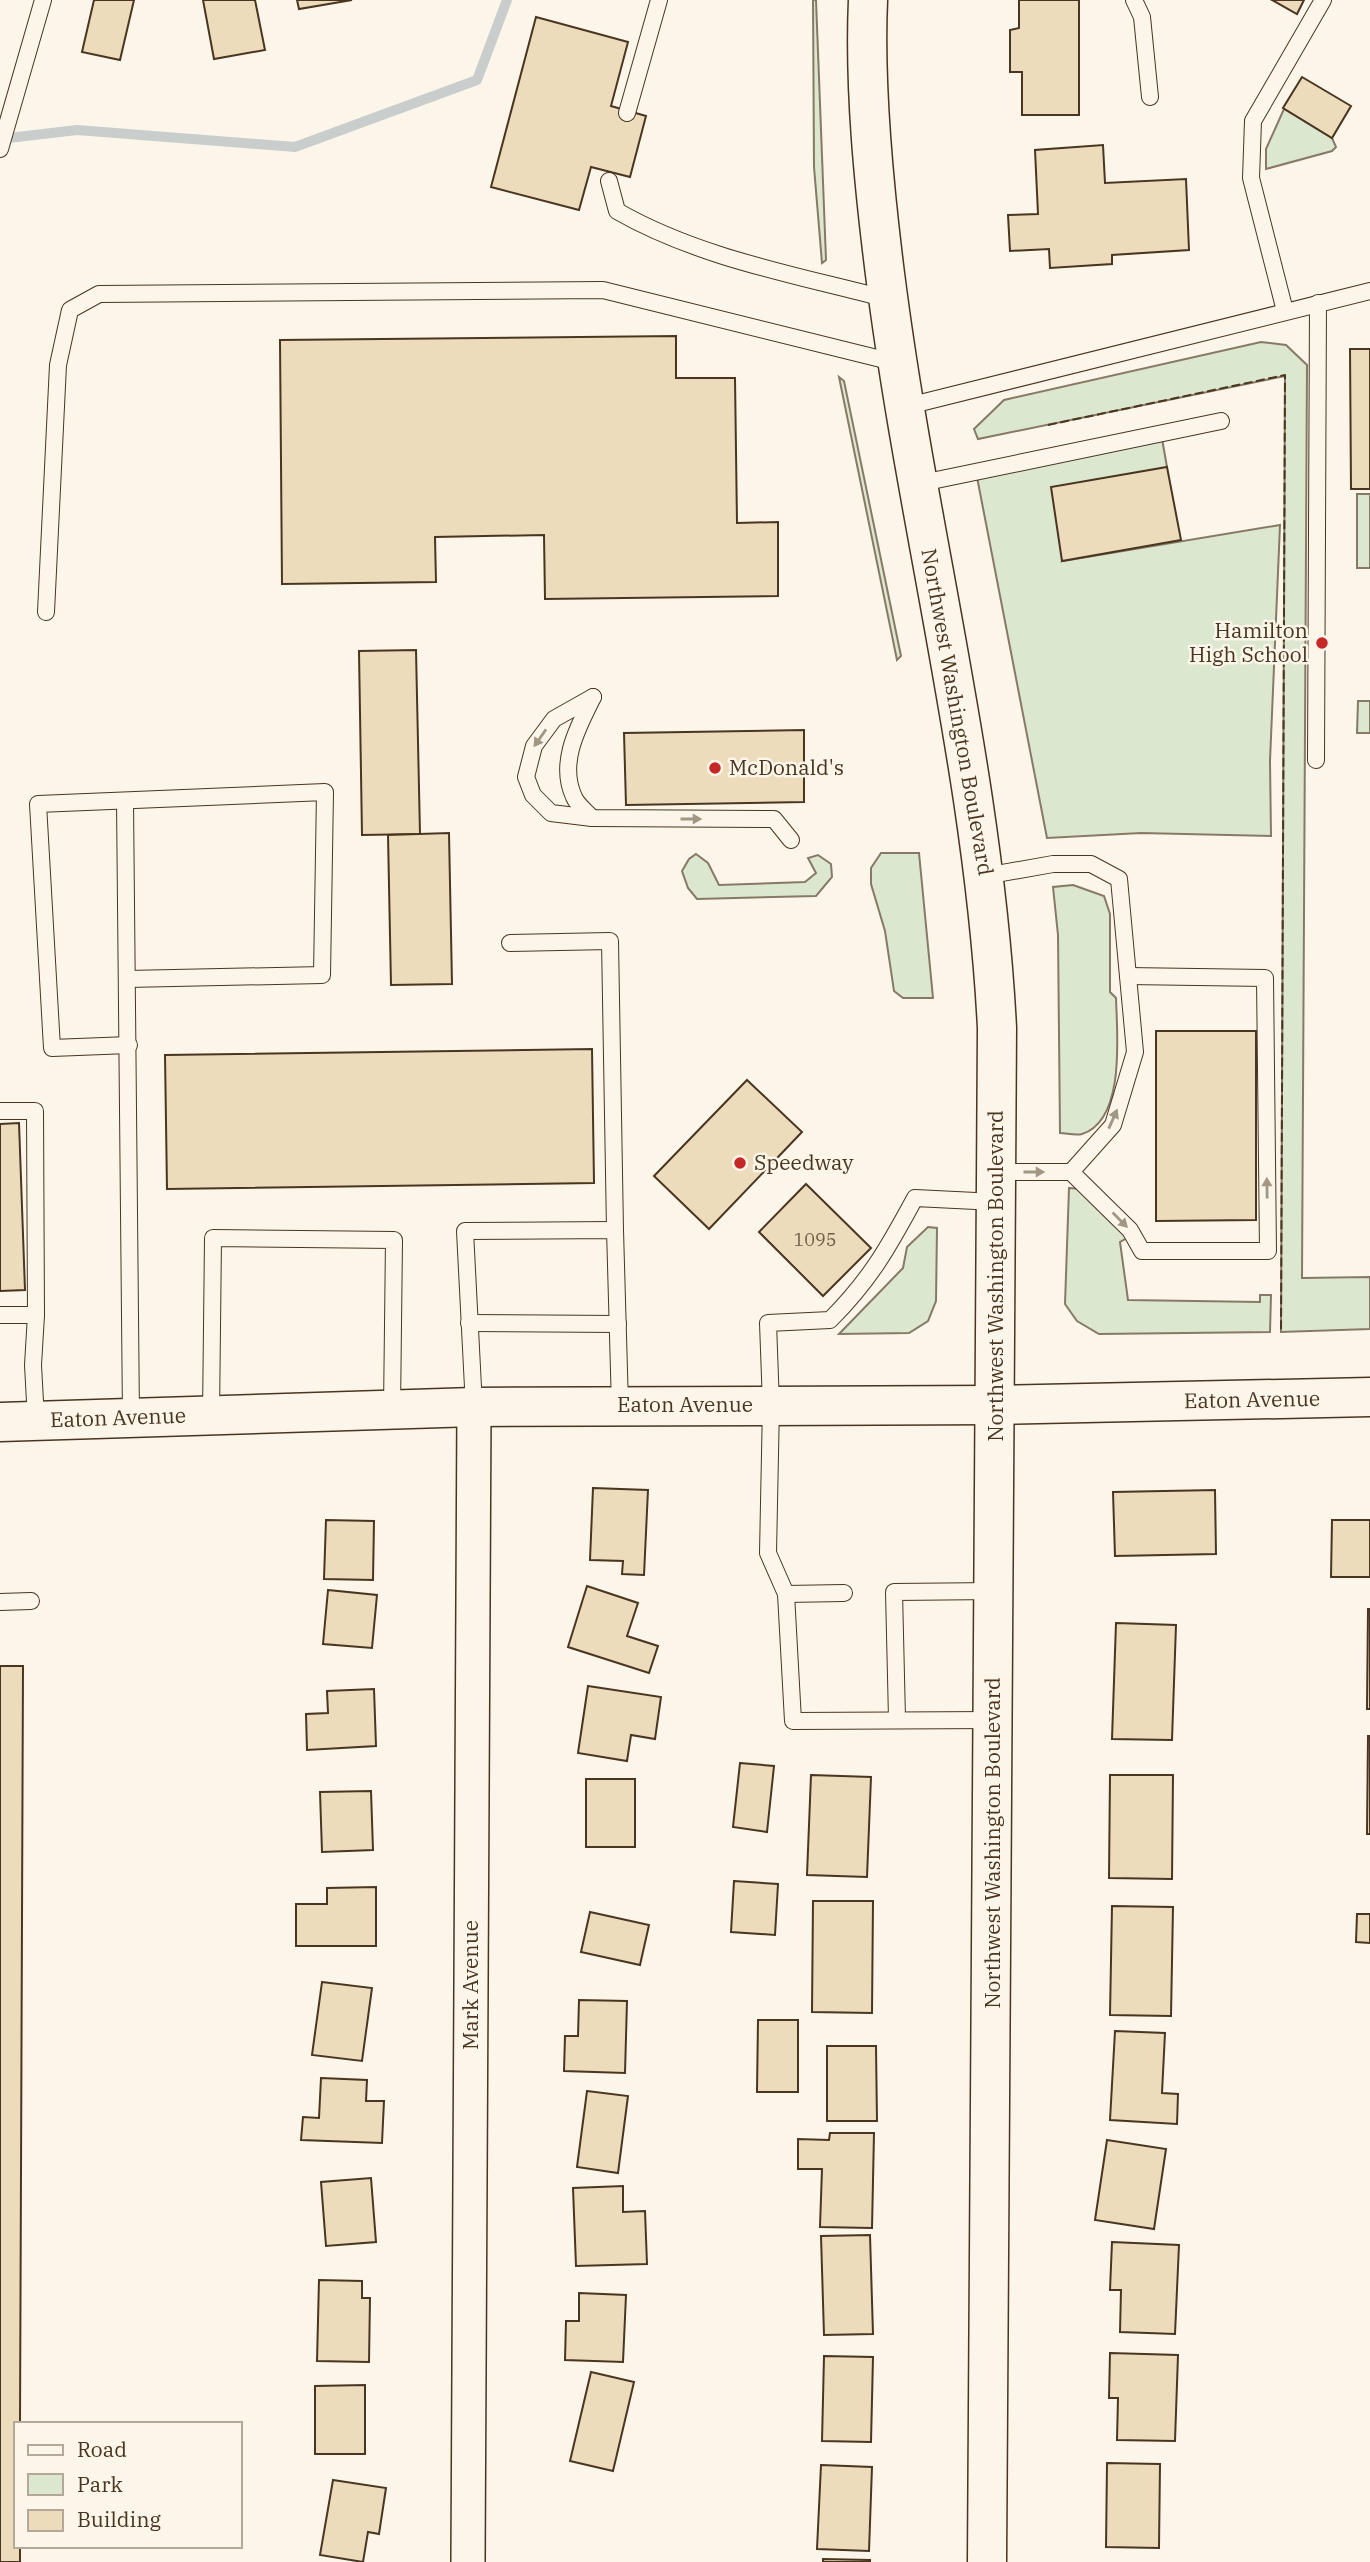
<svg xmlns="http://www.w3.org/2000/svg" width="1370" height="2562" font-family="'IBM Plex Serif',serif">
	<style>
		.green { fill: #dce7d0; stroke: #887966; stroke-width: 2 }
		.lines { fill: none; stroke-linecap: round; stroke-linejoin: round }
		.stream { stroke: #c9cecd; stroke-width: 10 }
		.building { fill: #ecdcbc; stroke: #4a3520; stroke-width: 2 }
		.lane-casing { stroke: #4a3520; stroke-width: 18 }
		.street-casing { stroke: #4a3520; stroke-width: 36 }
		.secondary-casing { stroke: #4a3520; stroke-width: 41 }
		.lane { stroke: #fbf6e9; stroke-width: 16 }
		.street { stroke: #fbf6e9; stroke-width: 33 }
		.secondary { stroke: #fbf6e9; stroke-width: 38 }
		.fence { stroke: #4a3520; stroke-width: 2; stroke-dasharray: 9 3.5; stroke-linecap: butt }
		.oneway { fill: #a29684 }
		.poi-dot { fill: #c62828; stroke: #fbf6e9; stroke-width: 2.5 }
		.labels { text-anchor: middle; stroke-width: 5; stroke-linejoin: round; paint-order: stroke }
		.number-label { font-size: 18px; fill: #725f47 }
		.poi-label { font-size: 21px; fill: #4a3520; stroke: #fbf6e9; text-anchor: start }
		.street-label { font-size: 21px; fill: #4a3520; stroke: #fbf6e9 }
	</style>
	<rect width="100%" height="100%" fill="#fbf6e9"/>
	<g class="green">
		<polygon points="813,0 816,0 826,260 822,263 814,167"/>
		<polygon points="1284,109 1332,138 1336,147 1332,151 1266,169 1266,149"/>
		<polygon points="1261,342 1286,345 1307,365 1302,1278 1370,1277 1370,1329 1281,1332 1285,376 978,439 974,429 1004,400"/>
		<polygon points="839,377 844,381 901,656 897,660"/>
		<polygon points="1161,433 1167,467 1063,561 1280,525 1270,761 1271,836 1141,833 1047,838 976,472"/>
		<rect x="1357" y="494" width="13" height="74"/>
		<polygon points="1358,701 1370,701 1370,733 1357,733"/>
		<polygon points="881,853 919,853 933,998 903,998 894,991 885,931 871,884 871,868"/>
		<polygon points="696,854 708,863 719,885 805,882 816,873 808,858 818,855 831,864 832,877 816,896 697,899 688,888 682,871 689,859"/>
		<path d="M 1073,885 L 1104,896 L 1110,914 L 1110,992 L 1116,998 C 1117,1033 1126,1120 1082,1134 C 1076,1136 1066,1133 1060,1133 L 1058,935 L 1053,887 Z"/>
		<polygon points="1069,1188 1082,1189 1127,1238 1120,1242 1128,1300 1260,1302 1260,1295 1271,1295 1270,1332 1099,1334 1077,1321 1065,1304"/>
		<polygon points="928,1227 937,1228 936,1301 928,1321 909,1333 839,1334 903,1268 907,1247"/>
	</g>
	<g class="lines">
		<polyline class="stream" points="0,139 77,130 295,147 477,80 507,0"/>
	</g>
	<g class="building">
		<polygon points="94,0 134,0 120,60 82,52"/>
		<polygon points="203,0 255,0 265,50 214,59"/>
		<polygon points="297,0 352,0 299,9"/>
		<polygon points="1019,0 1079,0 1079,115 1022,115 1022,72 1010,72 1010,30 1019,28"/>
		<polygon points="1272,0 1304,0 1297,14"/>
		<polygon points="536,17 628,42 611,106 646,116 630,177 591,167 579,210 491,187"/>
		<polygon points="1302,77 1351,106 1332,138 1283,108"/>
		<polygon points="1103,145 1105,183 1186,179 1189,250 1112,255 1112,264 1050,268 1049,249 1010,251 1008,215 1038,214 1035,150"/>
		<polygon points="676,336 676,378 735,378 737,523 778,522 778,596 545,599 544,535 435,537 436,582 282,584 280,340"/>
		<polygon points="1350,349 1370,349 1370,489 1351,489"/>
		<polygon points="1167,467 1181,540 1062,561 1051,487"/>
		<polygon points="416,650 420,834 362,835 359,651"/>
		<polygon points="804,730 804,802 626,805 624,733"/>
		<polygon points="449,833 452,984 391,985 388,835"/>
		<polygon points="1156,1031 1256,1031 1256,1220 1156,1221"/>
		<polygon points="592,1049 594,1183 167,1189 165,1055"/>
		<polygon points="747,1080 802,1132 709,1229 654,1176"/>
		<polygon points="19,1123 25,1290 0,1291 0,1124"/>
		<polygon points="806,1184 871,1248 823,1296 759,1232"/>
		<polygon points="593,1488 648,1490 644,1575 622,1574 623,1561 590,1560"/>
		<polygon points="1215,1490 1216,1554 1115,1556 1113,1492"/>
		<polygon points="326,1520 374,1521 373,1580 324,1579"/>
		<polygon points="1332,1520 1370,1520 1370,1577 1331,1577"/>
		<polygon points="587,1586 638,1603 627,1636 658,1646 649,1673 568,1647"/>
		<polygon points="328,1590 377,1595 372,1648 323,1644"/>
		<polygon points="1368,1609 1370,1609 1370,1709 1367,1709"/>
		<polygon points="1116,1623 1176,1625 1172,1740 1112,1739"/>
		<polygon points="0,1666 23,1666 20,2424 16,2424 16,2546 20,2546 20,2562 0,2562"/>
		<polygon points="588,1686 661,1697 655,1739 631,1735 627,1761 578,1753"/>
		<polygon points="374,1689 376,1746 307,1750 306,1714 328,1713 327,1691"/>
		<polygon points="1368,1736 1370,1736 1370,1834 1367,1834"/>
		<polygon points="740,1763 774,1766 767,1832 733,1827"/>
		<polygon points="811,1775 871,1777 867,1877 807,1875"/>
		<polygon points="1110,1775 1173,1775 1172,1879 1109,1878"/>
		<rect x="586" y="1779" width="49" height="68"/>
		<polygon points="371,1791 373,1850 322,1852 320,1792"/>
		<polygon points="734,1881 778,1884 775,1935 731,1932"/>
		<polygon points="376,1887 376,1946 296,1946 296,1904 327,1904 327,1888"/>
		<polygon points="813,1901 873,1901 872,2013 812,2012"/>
		<polygon points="1112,1906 1173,1907 1171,2016 1110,2015"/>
		<polygon points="590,1912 649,1925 640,1965 581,1952"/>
		<polygon points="1357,1914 1370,1914 1370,1943 1356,1942"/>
		<polygon points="322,1982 372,1988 362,2061 312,2055"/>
		<polygon points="579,2000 627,2001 625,2073 564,2071 565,2036 578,2036"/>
		<polygon points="758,2020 798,2020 798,2092 757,2092"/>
		<polygon points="1115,2031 1165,2033 1162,2093 1178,2094 1177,2124 1110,2120"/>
		<polygon points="827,2046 876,2046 877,2121 827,2121"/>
		<polygon points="321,2078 367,2080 366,2101 384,2101 382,2143 301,2140 303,2117 319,2118"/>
		<polygon points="587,2091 628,2096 618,2173 577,2167"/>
		<polygon points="830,2133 874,2133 872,2228 820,2227 822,2169 798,2169 798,2139 829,2140"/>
		<polygon points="1107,2140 1166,2149 1154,2229 1095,2220"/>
		<polygon points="371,2178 376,2242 326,2246 321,2182"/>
		<polygon points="623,2186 623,2212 645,2211 647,2264 576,2266 573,2188"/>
		<polygon points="870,2235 873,2334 824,2335 821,2236"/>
		<polygon points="1112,2242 1179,2245 1175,2334 1120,2332 1121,2290 1110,2290"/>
		<polygon points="319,2280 362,2281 362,2298 370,2298 369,2362 317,2361"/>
		<polygon points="579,2293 626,2295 623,2362 565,2360 566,2321 579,2321"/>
		<polygon points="1110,2353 1178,2355 1175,2441 1117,2440 1118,2398 1109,2398"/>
		<polygon points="824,2356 873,2357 871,2442 822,2441"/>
		<polygon points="591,2372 634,2382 613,2471 570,2461"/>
		<polygon points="365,2385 365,2454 315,2454 315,2386"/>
		<polygon points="1107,2463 1160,2464 1159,2548 1106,2547"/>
		<polygon points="821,2465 872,2467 869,2551 817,2549"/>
		<polygon points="333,2480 386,2488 379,2534 368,2532 363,2562 320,2555"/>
		<polygon points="823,2559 870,2560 870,2562 823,2562"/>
	</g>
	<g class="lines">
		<g class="lane-casing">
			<g id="lane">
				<polyline points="1134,0 1142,17 1150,97"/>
				<polyline points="627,113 659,0"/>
				<polyline points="0,149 43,0"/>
				<path d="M 609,181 L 617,211 C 699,258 796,275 887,299"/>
				<polyline points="1285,311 1251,178 1253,121 1323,0"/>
				<polyline points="904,407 1370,291"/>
				<polyline points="917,484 1221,421"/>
				<polyline points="46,612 58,365 70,310 99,294 603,290 897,363"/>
				<polyline points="593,697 554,719 534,746 526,777 533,795 551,813 592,818 774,819 791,840"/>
				<polyline points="1316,760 1318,303"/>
				<polyline points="125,801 131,1418"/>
				<path d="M 592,818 C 587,812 577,805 574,797 C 558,763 578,727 593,697"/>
				<polyline points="985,876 1053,864 1091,864 1119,879 1135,1052 1113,1125 1071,1172"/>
				<polyline points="510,943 610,941 615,1230"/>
				<polyline points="127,979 322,975 325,792 38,804 52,1048 129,1045"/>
				<polyline points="0,1111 35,1111 36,1315"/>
				<polyline points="996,1172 1071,1172 1130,1230 1142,1251 1268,1251 1265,978 1128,976"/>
				<polyline points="0,1315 36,1315 33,1365 36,1420"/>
				<polyline points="469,1323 618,1324"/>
				<polyline points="474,1407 465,1231 615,1230 620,1406"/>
				<polyline points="211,1415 213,1238 394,1240 392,1410"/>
				<polyline points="786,1594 844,1593"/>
				<polyline points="0,1602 31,1601"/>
				<polyline points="897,1719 894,1592 995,1591"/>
				<path d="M 993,1720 L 793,1721 L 786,1594 L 768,1553 L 771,1405 L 768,1323 L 830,1320 C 870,1280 888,1248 915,1198 L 996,1202"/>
			</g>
		</g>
		<g class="street-casing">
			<polyline id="street" points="468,2562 474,1407"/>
		</g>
		<g class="secondary-casing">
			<g id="secondary">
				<path d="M 868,0 C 864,88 874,187 885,274 C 917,527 984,773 997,1028 L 987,2562"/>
				<polyline points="0,1422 474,1407 996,1405 1370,1397"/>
			</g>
		</g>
		<use href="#lane" class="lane"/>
		<use href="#street" class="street"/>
		<use href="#secondary" class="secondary"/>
		<polyline class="fence" points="1048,425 1285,375 1281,1332"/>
	</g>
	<defs><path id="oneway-solid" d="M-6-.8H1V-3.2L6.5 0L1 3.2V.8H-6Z" transform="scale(1.75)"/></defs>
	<g class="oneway">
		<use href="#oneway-solid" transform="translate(540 738) rotate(125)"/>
		<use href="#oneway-solid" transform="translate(691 819)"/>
		<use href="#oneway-solid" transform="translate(1113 1119) rotate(-66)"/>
		<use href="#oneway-solid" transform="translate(1034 1172)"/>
		<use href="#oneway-solid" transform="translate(1267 1188) rotate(-91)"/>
		<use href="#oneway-solid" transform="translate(1120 1220) rotate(45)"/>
	</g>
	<g class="poi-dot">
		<circle cx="1322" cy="643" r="7"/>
		<circle cx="715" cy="768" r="7"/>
		<circle cx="740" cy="1163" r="7"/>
	</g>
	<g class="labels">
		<g class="number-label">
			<text x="815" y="1246">1095</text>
		</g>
		<g class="poi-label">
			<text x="1308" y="638" text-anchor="end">Hamilton<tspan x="1308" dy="24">High School</tspan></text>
			<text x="729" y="775">McDonald's</text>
			<text x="754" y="1170">Speedway</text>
		</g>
		<g class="street-label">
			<text transform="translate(957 712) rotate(80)" y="7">Northwest Washington Boulevard</text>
			<text transform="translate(996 1276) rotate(-90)" y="7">Northwest Washington Boulevard</text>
			<text transform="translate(1252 1400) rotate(-1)" y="7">Eaton Avenue</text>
			<text x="685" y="1412">Eaton Avenue</text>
			<text transform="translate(118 1418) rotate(-2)" y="7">Eaton Avenue</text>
			<text transform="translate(993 1843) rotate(-90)" y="7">Northwest Washington Boulevard</text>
			<text transform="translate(471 1985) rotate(-90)" y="7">Mark Avenue</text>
		</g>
	</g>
	<rect x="14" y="2422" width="228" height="126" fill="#fbf6e9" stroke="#b4a999" stroke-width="2"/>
	<rect x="28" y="2445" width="35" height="10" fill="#fbf6e9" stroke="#b4a999" stroke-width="2"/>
	<text x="77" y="2457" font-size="21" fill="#4a3520">Road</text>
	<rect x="28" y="2474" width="35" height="21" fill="#dce7d0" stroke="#b4a999" stroke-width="2"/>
	<text x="77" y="2492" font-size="21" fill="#4a3520">Park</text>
	<rect x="28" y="2510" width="35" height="21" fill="#ecdcbc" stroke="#b4a999" stroke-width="2"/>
	<text x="77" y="2527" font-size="21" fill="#4a3520">Building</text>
</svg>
